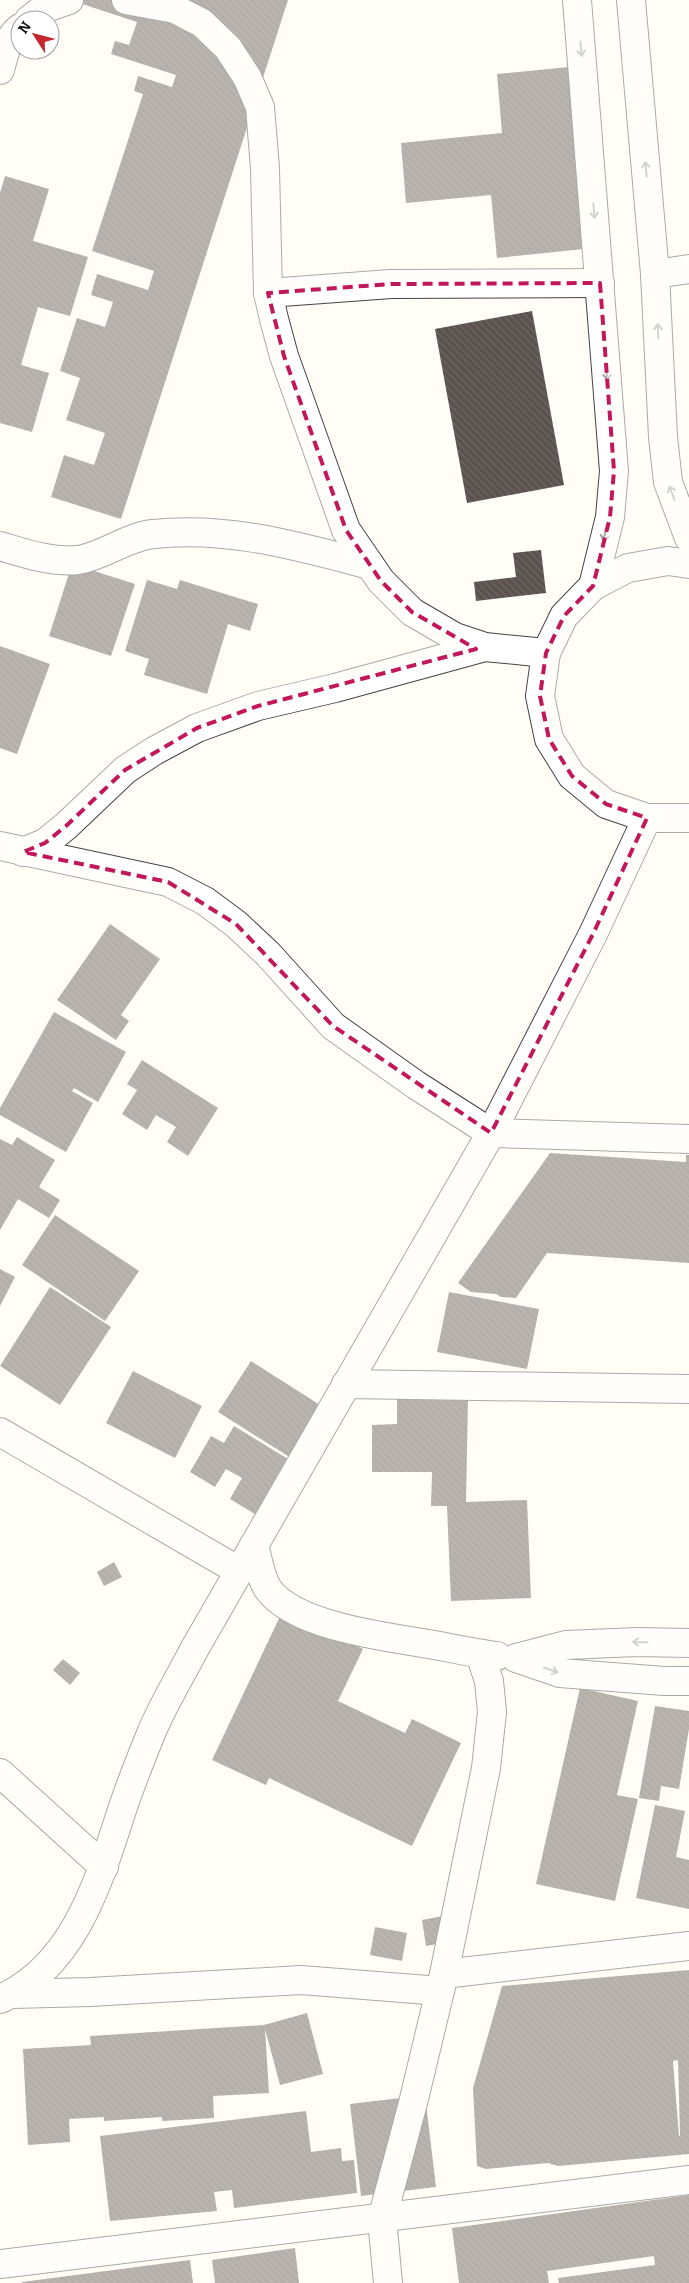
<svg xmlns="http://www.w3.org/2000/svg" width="689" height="2283" font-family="Bitter,serif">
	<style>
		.building { fill: url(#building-back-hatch); fill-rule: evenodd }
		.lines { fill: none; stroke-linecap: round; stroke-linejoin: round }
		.minor-casing { stroke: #444; stroke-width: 30 }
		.minor { stroke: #fff; stroke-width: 28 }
		.oneway { stroke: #a0a0a0 }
		.marked { fill: none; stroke: #c2185b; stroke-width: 4; stroke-dasharray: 10 6; stroke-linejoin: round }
	</style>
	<defs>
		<pattern id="building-back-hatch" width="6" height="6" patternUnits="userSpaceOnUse" patternTransform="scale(1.25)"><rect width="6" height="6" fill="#5a524d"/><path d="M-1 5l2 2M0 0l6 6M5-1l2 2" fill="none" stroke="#6d6662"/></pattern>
	</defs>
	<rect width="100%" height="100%" fill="#fffdf5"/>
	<g class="building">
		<polygon points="70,0 288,0 121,519 51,497 64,455 94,465 105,433 66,420 80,378 60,371 77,318 105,327 113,302 91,295 97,274 148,290 154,271 92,251 143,94 134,91 138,76 172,87 176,75 111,54 115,41 129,45 137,22"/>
		<polygon points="589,65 593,248 497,258 491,195 406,203 401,143 502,133 497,74"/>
		<polygon points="5,176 49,189 33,241 88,257 70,316 38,307 21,365 49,373 32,432 0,423 0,193"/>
		<polygon points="532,311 564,485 467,503 435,329"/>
		<polygon points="541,550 546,593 476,601 474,582 516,577 513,553"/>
		<polygon points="72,564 135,584 111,656 49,636"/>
		<polygon points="147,580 177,589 180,580 258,604 250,631 228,624 207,694 144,675 149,659 125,651"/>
		<polygon points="0,646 50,664 17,754 0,748"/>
		<polygon points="110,924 160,959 121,1015 129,1021 116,1040 57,1000"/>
		<polygon points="54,1012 126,1052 98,1102 74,1088 72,1091 93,1103 66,1152 0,1115 0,1108"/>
		<polygon points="142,1060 218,1108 188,1156 167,1142 176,1127 156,1115 147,1130 122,1114 137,1090 127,1084"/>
		<polygon points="17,1137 55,1160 39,1187 60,1200 49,1218 18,1199 0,1230 0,1139 12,1145"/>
		<polygon points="550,1153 686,1162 686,1155 689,1155 689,1263 547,1253 516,1298 501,1297 496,1294 471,1292 458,1283"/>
		<polygon points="55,1215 139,1271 105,1321 22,1265"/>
		<polygon points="0,1269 15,1277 0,1306"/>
		<polygon points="50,1287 111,1327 60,1405 0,1366"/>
		<polygon points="449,1292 539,1309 527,1369 437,1352"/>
		<polygon points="251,1361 339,1417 307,1468 218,1412"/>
		<polygon points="133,1371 202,1406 175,1458 106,1423"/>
		<polygon points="397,1398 468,1399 466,1502 527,1500 531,1598 451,1601 447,1506 431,1506 432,1472 372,1472 372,1425 397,1424"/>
		<polygon points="234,1426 306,1470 273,1525 230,1499 242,1478 226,1469 215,1487 190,1472 211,1436 224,1443"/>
		<polygon points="114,1562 122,1577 104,1586 97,1572"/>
		<polygon points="283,1610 363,1649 338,1701 405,1733 412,1719 461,1743 412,1846 269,1778 266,1785 212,1760"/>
		<polygon points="63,1659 80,1673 70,1685 53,1670"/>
		<polygon points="580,1688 638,1701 617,1795 638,1799 615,1901 536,1884"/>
		<polygon points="655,1706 689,1711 689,1729 679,1789 661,1786 659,1801 639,1798"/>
		<polygon points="655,1805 685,1811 676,1857 689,1860 689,1909 636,1898"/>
		<polygon points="448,1915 453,1941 426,1946 422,1920"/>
		<polygon points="375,1927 407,1933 402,1961 370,1955"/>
		<path d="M 689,1970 L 689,2154 L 558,2166 L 548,2163 L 486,2169 L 477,2166 L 473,2088 L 502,1986 ZM 678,2060 L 680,2136 L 679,2136 L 673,2061 Z"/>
		<polygon points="307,2013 323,2074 280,2085 265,2029 269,2093 213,2096 214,2118 162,2121 162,2117 104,2121 104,2117 69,2119 70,2142 28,2145 23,2049 91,2045 90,2036 264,2025"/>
		<polygon points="425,2095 436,2187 361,2196 350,2104"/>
		<polygon points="306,2111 311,2152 341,2148 342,2161 354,2160 357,2193 234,2208 232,2190 214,2192 217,2211 110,2221 100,2136"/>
		<polygon points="689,2195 689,2283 559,2283 558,2278 655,2265 654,2256 547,2271 549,2283 459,2283 452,2228"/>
		<polygon points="295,2248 299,2283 215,2283 212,2260"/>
		<polygon points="190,2260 193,2283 22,2283 22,2282"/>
	</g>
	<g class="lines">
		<g class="minor-casing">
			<g id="minor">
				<polyline points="126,0 175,9 202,23 228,48 247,77 260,107 265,168 268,293 274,319 284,356 346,530 381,581 412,612 455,637 485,647 546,653"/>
				<polyline points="577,0 614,471 610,517 593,586"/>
				<polyline points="631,0 655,274 663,437 668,482 689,538"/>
				<polyline points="29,20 43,9 69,0"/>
				<path d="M 0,70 C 4,55 7,38 20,28"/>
				<polyline points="655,274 689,269"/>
				<polyline points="268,293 391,284 600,283"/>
				<path d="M 0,546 C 24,553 52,563 78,560 C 104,556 126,537 153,534 C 229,526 297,546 370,565"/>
				<polyline points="689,564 668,561 628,568 593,586 564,616 546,653 540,696 549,739 572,776 606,804 647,818 689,818"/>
				<polyline points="0,846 168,882 205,901 236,924 268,954 333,1026 416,1085 491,1133 689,1139"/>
				<polyline points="23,852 45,843 66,826 125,770 154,751 197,728 258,706 335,688 485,647"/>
				<polyline points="346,1384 689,1389"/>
				<polyline points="0,1432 239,1571"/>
				<path d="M 254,1545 C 258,1558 260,1577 268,1589 C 294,1626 386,1637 429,1644 C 451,1648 474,1653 497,1656"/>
				<polyline points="689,1643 637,1642 566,1645 516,1658 560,1673 664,1681 689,1681"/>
				<polyline points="0,1773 104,1867"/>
				<polyline points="444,1974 689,1946"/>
				<polyline points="12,1994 90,1992 301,1980 440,1991"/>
				<path d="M 0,1999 C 77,1965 100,1876 124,1804 C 132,1781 141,1758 150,1736 C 162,1706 180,1677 195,1648 L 491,1133 L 593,934 L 647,818"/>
				<polyline points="0,2264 689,2180"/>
				<polyline points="388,2283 382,2219 413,2103 444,1974 486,1768 492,1712 489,1681 480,1654"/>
			</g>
		</g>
		<use href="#minor" class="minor"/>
	</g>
	<defs><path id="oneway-shaft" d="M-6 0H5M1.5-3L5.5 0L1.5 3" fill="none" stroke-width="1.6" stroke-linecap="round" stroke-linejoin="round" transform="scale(1.25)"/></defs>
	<g class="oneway">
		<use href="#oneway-shaft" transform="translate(581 49) rotate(85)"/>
		<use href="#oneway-shaft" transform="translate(646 169) rotate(-95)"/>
		<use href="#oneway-shaft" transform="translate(594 211) rotate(85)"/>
		<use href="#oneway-shaft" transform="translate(658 331) rotate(-93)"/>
		<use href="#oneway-shaft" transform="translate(607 373) rotate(86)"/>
		<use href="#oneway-shaft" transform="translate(672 493) rotate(-110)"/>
		<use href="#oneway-shaft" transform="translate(605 534) rotate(104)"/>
		<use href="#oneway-shaft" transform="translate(640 1642) rotate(-179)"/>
		<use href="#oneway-shaft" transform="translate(551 1670) rotate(19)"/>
	</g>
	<path d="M0 0H689V2283H0ZM 600,283 L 614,471 L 610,517 L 593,586 L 564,616 L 546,653 L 540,696 L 549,739 L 572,776 L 606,804 L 647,818 L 593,934 L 491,1133 L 333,1026 L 236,924 L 168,882 L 23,852 L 45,843 L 66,826 L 125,770 L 197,728 L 258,706 L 476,649 L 412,612 L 381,581 L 346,530 L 284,356 L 268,293 L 391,284 Z" fill="#fffdf5" fill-opacity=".55" fill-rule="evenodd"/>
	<path class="marked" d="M 600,283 L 614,471 L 610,517 L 593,586 L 564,616 L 546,653 L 540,696 L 549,739 L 572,776 L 606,804 L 647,818 L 593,934 L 491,1133 L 333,1026 L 236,924 L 168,882 L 23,852 L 45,843 L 66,826 L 125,770 L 197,728 L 258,706 L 476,649 L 412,612 L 381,581 L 346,530 L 284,356 L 268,293 L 391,284 Z"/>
	<g transform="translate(35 35) rotate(306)"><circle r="24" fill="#ffffff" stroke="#a0a0a0"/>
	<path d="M0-4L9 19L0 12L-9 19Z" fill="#c4262e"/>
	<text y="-8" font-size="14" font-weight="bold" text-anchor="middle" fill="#111111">N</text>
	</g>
</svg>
